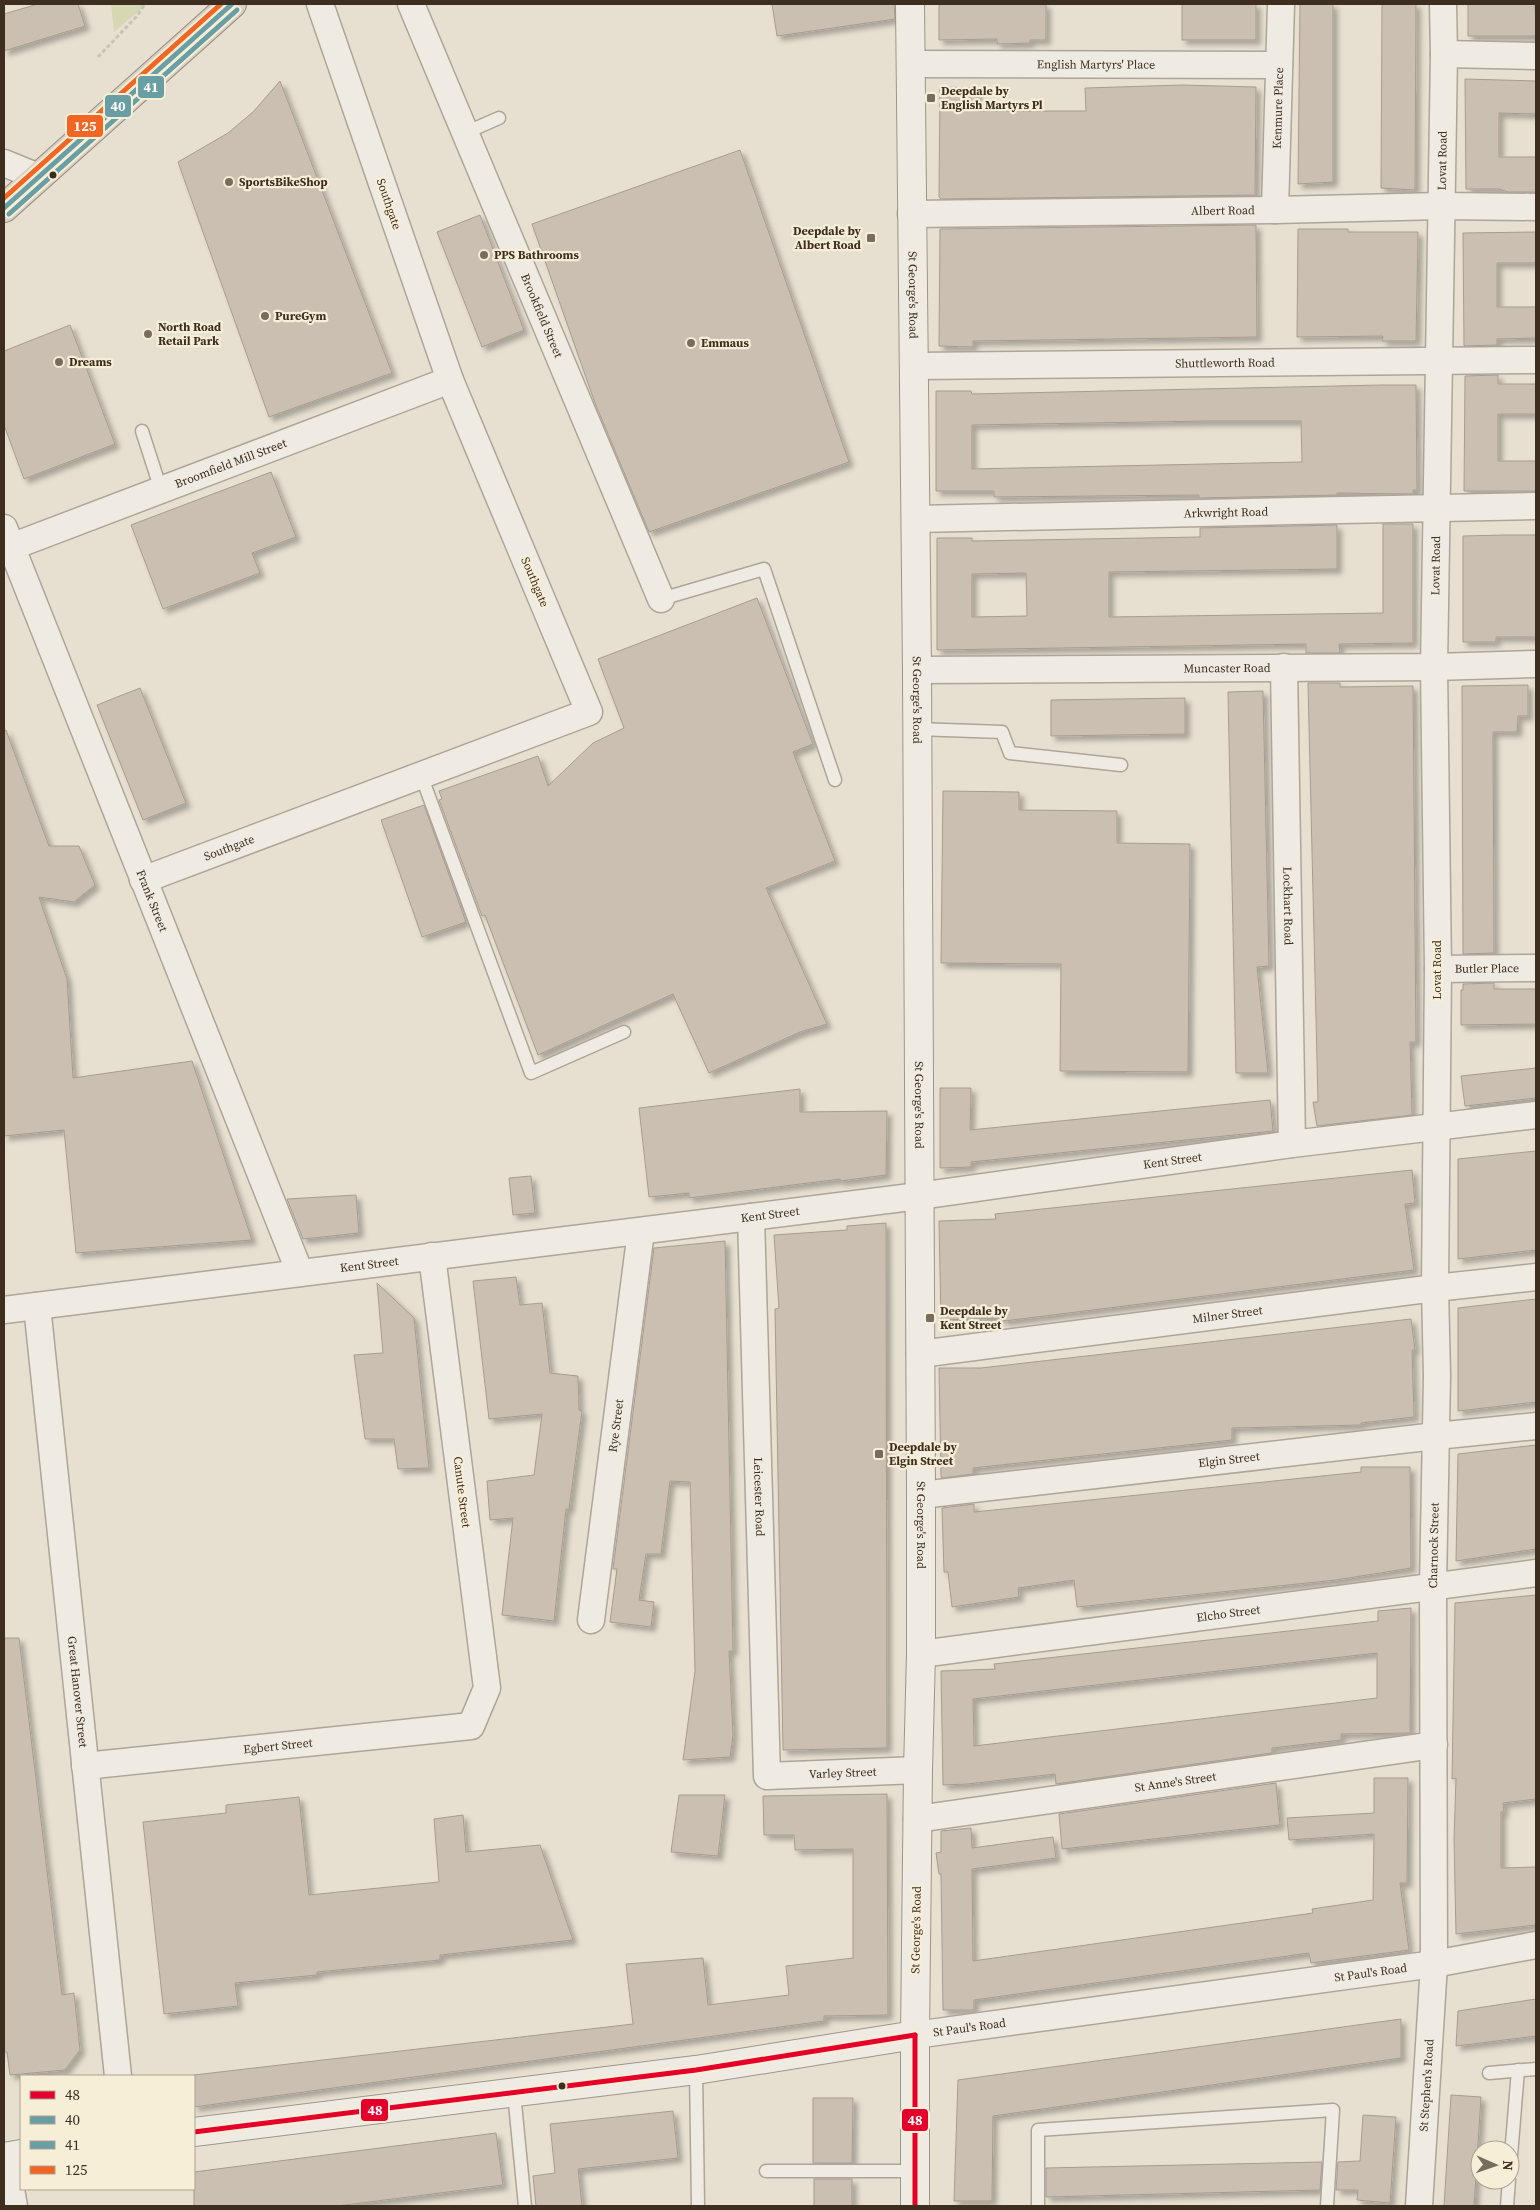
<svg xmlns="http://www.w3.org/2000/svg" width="1540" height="2210" font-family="'Source Serif 4',serif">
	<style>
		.green { fill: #d6d7b3 }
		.building { fill: #cbbfb2; stroke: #a89c90; fill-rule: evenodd; filter: url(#shadow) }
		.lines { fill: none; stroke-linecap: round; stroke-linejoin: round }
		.lane-casing { stroke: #ada599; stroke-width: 15 }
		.street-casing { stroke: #ada599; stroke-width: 29 }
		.secondary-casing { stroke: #9c958a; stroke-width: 30 }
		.highway-casing { stroke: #928b80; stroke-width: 30 }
		.path { stroke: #c8c2b9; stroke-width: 3; stroke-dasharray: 4 2.5; stroke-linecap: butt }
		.lane { stroke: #efebe3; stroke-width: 12 }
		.street { stroke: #efebe3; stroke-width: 26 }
		.secondary { stroke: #efebe3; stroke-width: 28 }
		.highway { stroke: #dad1c2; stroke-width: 28 }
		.bus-1-casing { stroke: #f7eed8; stroke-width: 9 }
		.bus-2-casing { stroke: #f7eed8; stroke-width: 9 }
		.bus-3-casing { stroke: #f7eed8; stroke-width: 9 }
		.bus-4-casing { stroke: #f7eed8; stroke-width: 9 }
		.bus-1 { stroke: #e4002b; stroke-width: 5 }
		.bus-2 { stroke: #689ea4; stroke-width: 5 }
		.bus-3 { stroke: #689ea4; stroke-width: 5 }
		.bus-4 { stroke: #f26522; stroke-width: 5 }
		.poi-dot { fill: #786c5e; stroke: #f7eed8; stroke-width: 2 }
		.bus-dot { fill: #3d2e20; stroke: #f7eed8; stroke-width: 2 }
		.labels { text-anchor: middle; stroke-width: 4.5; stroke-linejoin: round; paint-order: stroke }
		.street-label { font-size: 12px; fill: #3d2e20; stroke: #f7eed8 }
		.poi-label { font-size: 12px; font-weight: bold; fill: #3d2e20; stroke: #f7eed8; text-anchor: start }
		.line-badge { stroke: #f7eed8; stroke-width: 2 }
		.badge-label { font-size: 14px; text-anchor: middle; font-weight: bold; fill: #fff }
	</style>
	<defs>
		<filter id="shadow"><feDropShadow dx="4.5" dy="4.5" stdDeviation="2.5" flood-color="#0004"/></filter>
	</defs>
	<rect width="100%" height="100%" fill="#e7e0d1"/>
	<polygon class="green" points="111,4 147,4 114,32"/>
	<g class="building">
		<polygon points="38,4 78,4 85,26 4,51 4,14"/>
		<polygon points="772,4 894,4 895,19 777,36"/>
		<polygon points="939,4 1046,4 1046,40 1030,40 1030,43 997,44 997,39 939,40"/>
		<rect x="1182" y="4" width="74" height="36"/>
		<polygon points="1300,4 1333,4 1333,182 1298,184"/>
		<polygon points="1382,4 1416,4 1415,190 1381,188"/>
		<polygon points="1468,4 1535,4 1536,36 1468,36"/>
		<polygon points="1465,79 1536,81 1536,114 1499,113 1499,157 1536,157 1536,192 1508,192 1499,189 1466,189"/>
		<polygon points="280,81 392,373 269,417 178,162 228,133 253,112"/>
		<polygon points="1182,85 1256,87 1255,195 941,199 939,197 940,87 977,88 977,111 1086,111 1085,88"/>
		<polygon points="740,150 849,462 649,532 595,403 532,224"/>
		<polygon points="480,215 524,330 482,347 437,232"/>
		<polygon points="1256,225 1257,337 973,341 973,347 939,346 940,229"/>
		<polygon points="1298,229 1348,229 1348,232 1418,232 1416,341 1382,341 1383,336 1297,337"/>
		<polygon points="1536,232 1536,263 1497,263 1497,307 1536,307 1536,338 1497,339 1497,345 1464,346 1463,233"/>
		<polygon points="70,325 115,444 24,479 4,425 4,351"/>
		<polygon points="1498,375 1498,384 1536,384 1536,414 1498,414 1498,461 1536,461 1536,491 1464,491 1465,376"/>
		<path d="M 1382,385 L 1416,385 L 1417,490 L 1413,490 L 1413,494 L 1337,493 L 1337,495 L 1199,498 L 1199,495 L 994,497 L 994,491 L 936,491 L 936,391 L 971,391 L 972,394 ZM 1205,421 L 1301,421 L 1302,462 L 972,469 L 972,425 Z"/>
		<polygon points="271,472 296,537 252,553 260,573 163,609 131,525"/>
		<path d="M 1383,524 L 1413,524 L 1413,643 L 1339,644 L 1340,653 L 1306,653 L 1306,644 L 937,650 L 937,538 L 972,538 L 972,541 L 1200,537 L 1200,528 L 1337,525 L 1337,569 L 1109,572 L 1109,617 L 1383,613 ZM 1026,573 L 1027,616 L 972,617 L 972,574 Z"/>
		<polygon points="1505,535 1536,535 1536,637 1496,637 1496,642 1463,642 1463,536"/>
		<polygon points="757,598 813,744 793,752 835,861 766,888 827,1024 800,1032 709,1073 673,994 538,1055 485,915 482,916 439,800 442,799 439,791 538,756 548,786 593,743 624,728 598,659"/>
		<polygon points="1308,683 1340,683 1340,687 1413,686 1416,1042 1410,1042 1412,1115 1317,1126 1313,1102 1318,1102"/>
		<polygon points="1528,685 1528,716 1518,716 1517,732 1493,732 1494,953 1463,954 1462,686"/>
		<polygon points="140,688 186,803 143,820 97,705"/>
		<polygon points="1263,691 1269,966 1257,967 1268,1073 1236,1073 1228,692"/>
		<polygon points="1185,698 1185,734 1051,736 1051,700"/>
		<polygon points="6,730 49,846 79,846 95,885 74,902 39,897 67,979 73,1078 192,1061 252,1240 76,1253 64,1130 4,1136 4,731"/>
		<polygon points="943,791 1019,792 1019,810 1117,811 1117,843 1190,844 1188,1072 1060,1071 1061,964 941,963"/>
		<polygon points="424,805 466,922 422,937 381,820"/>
		<polygon points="1494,983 1494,989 1536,989 1536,1024 1461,1025 1461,990 1463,990 1463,984"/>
		<polygon points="1536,1068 1536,1098 1465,1106 1461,1076"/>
		<polygon points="940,1088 971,1088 970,1130 1270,1100 1273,1131 971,1162 971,1167 940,1168"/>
		<polygon points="800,1089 800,1112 887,1111 886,1175 840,1181 840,1179 689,1198 689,1193 649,1197 639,1108"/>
		<polygon points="1536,1151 1536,1250 1458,1259 1458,1159"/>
		<polygon points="1412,1170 1415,1203 1405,1204 1414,1270 1004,1321 1003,1318 941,1320 939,1221 996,1219 995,1214"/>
		<polygon points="531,1176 535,1213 513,1215 509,1178"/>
		<polygon points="356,1195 359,1233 303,1239 287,1199"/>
		<polygon points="886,1223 887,1748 783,1750 775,1309 779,1308 774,1235 847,1230 847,1226"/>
		<polygon points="725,1241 733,1651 729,1651 733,1735 730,1757 683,1760 695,1671 690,1482 670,1481 661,1554 646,1554 639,1600 654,1602 651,1627 610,1622 617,1569 613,1569 654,1248"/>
		<polygon points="516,1277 520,1305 542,1303 550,1373 578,1376 579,1410 582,1411 569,1509 566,1509 554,1621 502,1615 513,1518 490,1520 487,1481 534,1475 542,1414 489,1419 473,1281"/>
		<polygon points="377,1283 414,1318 429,1468 398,1469 394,1439 365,1439 354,1355 383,1353"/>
		<polygon points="1536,1299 1536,1402 1458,1411 1458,1308"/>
		<polygon points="1411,1319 1415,1350 1412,1350 1414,1417 1361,1423 1361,1425 1232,1428 1232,1440 973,1468 973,1474 942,1478 941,1476 939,1368 981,1368"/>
		<polygon points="1536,1445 1536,1549 1456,1561 1458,1454"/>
		<polygon points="1361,1467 1410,1467 1411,1568 1336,1580 1077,1607 1074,1580 1018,1588 1019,1597 952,1607 948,1572 944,1572 942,1508 974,1504 974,1512 1361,1472"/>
		<polygon points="1536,1595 1536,1799 1503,1803 1504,1812 1501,1812 1501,1868 1536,1867 1536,1925 1456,1934 1454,1838 1456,1778 1452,1779 1455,1603"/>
		<path d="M 1411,1608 L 1410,1733 L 1341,1734 L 1341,1740 L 1272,1748 L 1272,1753 L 1056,1784 L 1055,1774 L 967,1784 L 943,1785 L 941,1671 L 995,1669 L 994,1664 L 1378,1621 L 1378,1611 ZM 1377,1653 L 1377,1698 L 974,1746 L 973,1699 Z"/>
		<polygon points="4,1638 19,1638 62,1995 74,1993 80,2050 65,2070 10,2075 7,2052 4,2052"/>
		<polygon points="1374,1778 1408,1778 1407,1883 1400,1883 1409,1950 1311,1963 1309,1953 974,2000 974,2010 943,2010 941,1874 939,1874 936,1853 941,1852 941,1831 971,1828 972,1848 1053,1837 1056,1858 972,1869 973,1961 1313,1913 1312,1909 1373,1900 1374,1834 1289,1840 1287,1818 1374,1813"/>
		<polygon points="1276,1783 1280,1825 1062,1849 1059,1814"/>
		<polygon points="887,1794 888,2015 824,2016 824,2021 194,2107 194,2075 633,2024 626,1964 703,1958 708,2005 789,1995 786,1966 853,1958 853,1849 795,1850 794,1835 764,1835 763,1796"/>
		<polygon points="679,1795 725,1795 718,1856 671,1852"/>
		<polygon points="299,1797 309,1895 439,1882 434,1819 463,1815 466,1852 540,1845 573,1940 440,1955 440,1960 317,1972 317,1975 235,1983 238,2006 164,2014 143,1822 226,1813 226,1805"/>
		<polygon points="1536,1999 1536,2036 1456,2046 1458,2011"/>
		<polygon points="1401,2019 1401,2058 993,2116 992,2201 954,2201 958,2080"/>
		<polygon points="1451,2095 1481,2097 1474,2206 1444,2206"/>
		<polygon points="813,2098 853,2098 852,2163 813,2163"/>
		<polygon points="673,2111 678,2158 578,2169 582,2206 536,2206 533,2176 555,2173 550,2124"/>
		<polygon points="1363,2115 1396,2117 1390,2203 1357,2200 1358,2190 1336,2190 1338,2162 1360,2161"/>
		<polygon points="496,2133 503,2185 337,2206 194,2206 194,2172"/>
		<polygon points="1322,2162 1320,2190 1046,2197 1046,2168"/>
		<rect x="814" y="2179" width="38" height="27"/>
	</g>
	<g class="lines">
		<g class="lane-casing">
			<g id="lane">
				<polyline points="467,132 499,118"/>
				<polyline points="142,431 161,490"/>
				<polyline points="661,599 764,569 835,780"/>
				<polyline points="917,729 1002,732 1010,753 1121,765"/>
				<polyline points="421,775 531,1073 624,1032"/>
				<polyline points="696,2070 698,2206"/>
				<polyline points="1489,2073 1536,2069"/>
				<polyline points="514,2093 525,2206"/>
				<polyline points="1510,2168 1518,2070"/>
				<polyline points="766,2171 915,2171"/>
				<polyline points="1038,2206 1038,2130 1333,2110 1327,2206"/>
				<polyline points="1507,2206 1509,2180"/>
			</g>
		</g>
		<g class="street-casing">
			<g id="street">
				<path id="s1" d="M 411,4 L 661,599"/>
				<polyline points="1444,54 1536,56"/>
				<path id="s2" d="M 912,64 L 1279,65"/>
				<polyline points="4,163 38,177"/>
				<path id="s3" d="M 1275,210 L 1281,4"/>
				<path id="s4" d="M 911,214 L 1275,210 L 1441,206 L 1536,207"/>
				<path id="s5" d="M 915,366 L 1536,360"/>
				<path id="s6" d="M 916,519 L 1536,506"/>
				<path id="s7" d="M 4,528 L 300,1273"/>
				<path id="s8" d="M 11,547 L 450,380"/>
				<path id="s9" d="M 1284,667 L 1292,1144"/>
				<path id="s10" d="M 917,670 L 1434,667 L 1536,664"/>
				<path id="s11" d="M 143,880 L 589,712 L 450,380 L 320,4"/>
				<path id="s12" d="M 1438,969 L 1536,968"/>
				<path id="s13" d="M 751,1217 L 767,1776 L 918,1770"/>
				<path id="s14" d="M 37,1306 L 118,2076"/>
				<path id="s15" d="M 4,1310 L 919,1196 L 1292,1144 L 1536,1115"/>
				<path id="s16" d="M 920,1354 L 1435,1288 L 1536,1277"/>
				<path id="s17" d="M 921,1495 L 1436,1436 L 1536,1426"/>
				<path id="s18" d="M 591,1620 L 641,1231"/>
				<path id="s19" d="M 921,1654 L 1536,1573"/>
				<path id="s20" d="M 85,1766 L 471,1726 L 487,1688 L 432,1256"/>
				<path id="s21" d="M 917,1819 L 1434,1745"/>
				<path id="s22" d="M 915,2035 L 1434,1964 L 1536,1945"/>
				<polyline points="5,2157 14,2206"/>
				<path id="s23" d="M 1419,2206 L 1434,1964 L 1433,1586 L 1437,1376 L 1435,1288 L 1438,969 L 1434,667 L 1444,54 L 1443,4"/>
			</g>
		</g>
		<g class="secondary-casing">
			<g id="secondary">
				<path id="s24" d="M 910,4 L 917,670 L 921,1495 L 921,1654 L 918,1770 L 915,2035 L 915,2206"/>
				<polyline points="194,2132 696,2070 915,2035"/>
				<polyline points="4,2157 21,2154"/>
			</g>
		</g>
		<g class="highway-casing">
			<polyline id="highway" points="4,208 232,4"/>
		</g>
		<polyline class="path" points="98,57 137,16 145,4"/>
		<use href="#lane" class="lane"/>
		<use href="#street" class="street"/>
		<use href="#secondary" class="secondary"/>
		<use href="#highway" class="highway"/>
		<g class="bus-1-casing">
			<g id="bus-1">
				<polyline points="915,2035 915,2206"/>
				<polyline points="194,2132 696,2070 915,2035"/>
			</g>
		</g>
		<g class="bus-2-casing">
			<polyline id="bus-2" points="4,208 232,4"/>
		</g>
		<g class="bus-3-casing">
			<polyline id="bus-3" points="9,214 237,10"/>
		</g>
		<g class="bus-4-casing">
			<polyline id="bus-4" points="4,198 221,4"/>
		</g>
		<use href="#bus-1" class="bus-1"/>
		<use href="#bus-2" class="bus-2"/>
		<use href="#bus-3" class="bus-3"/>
		<use href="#bus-4" class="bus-4"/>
	</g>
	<g class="poi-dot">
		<rect x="926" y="93" width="10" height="10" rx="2.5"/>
		<circle cx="229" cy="182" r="5"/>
		<rect x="866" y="233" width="10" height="10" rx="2.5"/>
		<circle cx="484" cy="255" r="5"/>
		<circle cx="265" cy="316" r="5"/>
		<circle cx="148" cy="334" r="5"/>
		<circle cx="691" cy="343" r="5"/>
		<circle cx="59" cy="362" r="5"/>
		<rect x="925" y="1313" width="10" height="10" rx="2.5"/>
		<rect x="874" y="1449" width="10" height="10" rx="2.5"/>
	</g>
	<g class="bus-dot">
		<circle cx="53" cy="175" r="4.5"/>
		<circle cx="562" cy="2086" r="4.5"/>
	</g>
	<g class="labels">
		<g class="street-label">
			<text dy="4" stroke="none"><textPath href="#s2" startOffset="184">English Martyrs' Place</textPath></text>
			<text dy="4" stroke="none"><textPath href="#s3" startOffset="102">Kenmure Place</textPath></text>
			<text dy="4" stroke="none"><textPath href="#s23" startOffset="2046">Lovat Road</textPath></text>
			<text transform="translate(389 204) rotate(71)" y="4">Southgate</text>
			<text dy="4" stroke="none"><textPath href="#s4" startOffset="312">Albert Road</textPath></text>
			<text dy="4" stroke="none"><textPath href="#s24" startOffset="291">St George's Road</textPath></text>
			<text dy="4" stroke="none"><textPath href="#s1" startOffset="338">Brookfield Street</textPath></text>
			<text dy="4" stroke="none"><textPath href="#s5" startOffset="310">Shuttleworth Road</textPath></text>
			<text dy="4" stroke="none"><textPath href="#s8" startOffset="235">Broomfield Mill Street</textPath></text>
			<text dy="4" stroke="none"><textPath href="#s6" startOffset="310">Arkwright Road</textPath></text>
			<text dy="4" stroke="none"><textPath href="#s23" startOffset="1641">Lovat Road</textPath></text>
			<text transform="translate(535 582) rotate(67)" y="4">Southgate</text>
			<text dy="4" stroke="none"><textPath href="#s10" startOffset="310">Muncaster Road</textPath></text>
			<text dy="4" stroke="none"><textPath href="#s24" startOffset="696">St George's Road</textPath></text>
			<text dy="4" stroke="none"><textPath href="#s11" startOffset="92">Southgate</textPath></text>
			<text dy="4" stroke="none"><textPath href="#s7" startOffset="401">Frank Street</textPath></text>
			<text dy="4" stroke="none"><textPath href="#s9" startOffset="239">Lockhart Road</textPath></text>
			<text dy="4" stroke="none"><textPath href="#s12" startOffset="49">Butler Place</textPath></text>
			<text transform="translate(1437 970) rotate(-90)" y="4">Lovat Road</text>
			<text dy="4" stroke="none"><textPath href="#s24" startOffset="1101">St George's Road</textPath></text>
			<text dy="4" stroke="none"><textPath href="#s15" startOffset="1178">Kent Street</textPath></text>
			<text dy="4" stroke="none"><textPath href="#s15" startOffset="772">Kent Street</textPath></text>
			<text dy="4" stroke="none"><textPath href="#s15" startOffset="368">Kent Street</textPath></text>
			<text dy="4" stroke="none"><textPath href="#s16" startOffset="310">Milner Street</textPath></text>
			<text dy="4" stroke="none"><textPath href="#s18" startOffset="196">Rye Street</textPath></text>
			<text dy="4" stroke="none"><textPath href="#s17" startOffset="310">Elgin Street</textPath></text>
			<text transform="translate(462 1492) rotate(83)" y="4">Canute Street</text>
			<text dy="4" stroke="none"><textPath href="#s13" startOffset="280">Leicester Road</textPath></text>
			<text dy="4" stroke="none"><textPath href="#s24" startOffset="1521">St George's Road</textPath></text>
			<text dy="4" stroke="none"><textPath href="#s23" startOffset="661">Charnock Street</textPath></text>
			<text dy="4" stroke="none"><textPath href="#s19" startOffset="310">Elcho Street</textPath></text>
			<text dy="4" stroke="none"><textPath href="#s14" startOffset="388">Great Hanover Street</textPath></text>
			<text dy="4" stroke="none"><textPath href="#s20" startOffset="194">Egbert Street</textPath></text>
			<text dy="4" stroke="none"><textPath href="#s13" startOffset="635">Varley Street</textPath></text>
			<text dy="4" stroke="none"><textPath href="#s21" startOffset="261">St Anne's Street</textPath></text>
			<text transform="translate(916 1930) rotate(-89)" y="4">St George's Road</text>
			<text dy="4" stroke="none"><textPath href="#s22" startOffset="460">St Paul's Road</textPath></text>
			<text dy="4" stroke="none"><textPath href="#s22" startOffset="55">St Paul's Road</textPath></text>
			<text dy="4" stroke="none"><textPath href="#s23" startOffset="121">St Stephen's Road</textPath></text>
		</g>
		<g class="poi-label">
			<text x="941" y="95">Deepdale by<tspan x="941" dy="14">English Martyrs Pl</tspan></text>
			<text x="239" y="186">SportsBikeShop</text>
			<text x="861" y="235" text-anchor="end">Deepdale by<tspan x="861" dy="14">Albert Road</tspan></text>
			<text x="494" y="259">PPS Bathrooms</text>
			<text x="275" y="320">PureGym</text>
			<text x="158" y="331">North Road<tspan x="158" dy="14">Retail Park</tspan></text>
			<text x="701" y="347">Emmaus</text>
			<text x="69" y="366">Dreams</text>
			<text x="940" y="1315">Deepdale by<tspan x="940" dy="14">Kent Street</tspan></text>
			<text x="889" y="1451">Deepdale by<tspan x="889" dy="14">Elgin Street</tspan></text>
		</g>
	</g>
	<g class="line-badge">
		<rect x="137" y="75" width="28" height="24" rx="5" fill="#689ea4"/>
		<rect x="104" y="94" width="28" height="24" rx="5" fill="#689ea4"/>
		<rect x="66" y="114" width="38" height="24" rx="5" fill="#f26522"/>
		<rect x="360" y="2098" width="29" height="24" rx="5" fill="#e4002b"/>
		<rect x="901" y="2108" width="28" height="24" rx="5" fill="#e4002b"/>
	</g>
	<g class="badge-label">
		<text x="151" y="92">41</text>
		<text x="118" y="111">40</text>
		<text x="85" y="131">125</text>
		<text x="375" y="2115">48</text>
		<text x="915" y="2125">48</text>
	</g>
	<rect width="1540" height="2210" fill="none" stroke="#3d2e20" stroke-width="10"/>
	<rect x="20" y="2075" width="175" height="115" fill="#f7eed8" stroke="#ada18e"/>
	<rect x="30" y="2091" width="25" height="8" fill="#e4002b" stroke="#ada18e"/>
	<text x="65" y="2100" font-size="15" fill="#3d2e20">48</text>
	<rect x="30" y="2116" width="25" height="8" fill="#689ea4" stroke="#ada18e"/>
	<text x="65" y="2125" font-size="15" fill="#3d2e20">40</text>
	<rect x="30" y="2141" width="25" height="8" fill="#689ea4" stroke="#ada18e"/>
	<text x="65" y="2150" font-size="15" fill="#3d2e20">41</text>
	<rect x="30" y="2166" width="25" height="8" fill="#f26522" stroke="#ada18e"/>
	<text x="65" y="2175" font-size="15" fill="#3d2e20">125</text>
	<g transform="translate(1495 2165) rotate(92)"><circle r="24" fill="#f7eed8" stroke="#ada18e"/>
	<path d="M0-4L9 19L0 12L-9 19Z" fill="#786c5e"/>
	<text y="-8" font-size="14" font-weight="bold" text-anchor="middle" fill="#3d2e20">N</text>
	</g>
</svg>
